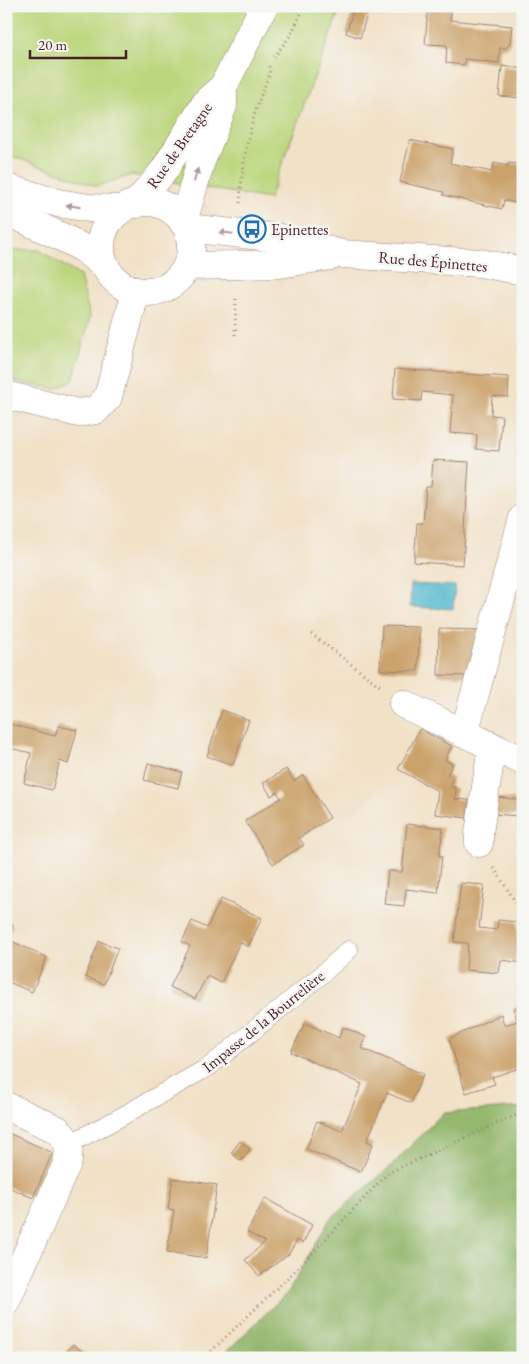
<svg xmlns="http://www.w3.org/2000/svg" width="529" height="1364" font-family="'EB Garamond',serif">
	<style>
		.green { fill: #bbd77e; stroke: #827b54 }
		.forest { fill: #94b86d; stroke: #6f6c4c }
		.water { fill: #4fb7cc; stroke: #4c6b7c }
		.building { fill: #cba26a }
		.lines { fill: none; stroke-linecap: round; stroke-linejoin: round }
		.service-casing { stroke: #9e8078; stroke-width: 19 }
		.minor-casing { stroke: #9e8078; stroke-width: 29 }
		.tertiary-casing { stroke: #9e8078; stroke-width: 29 }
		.path { stroke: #9e8078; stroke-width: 3; stroke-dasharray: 1 4; stroke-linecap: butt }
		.service { stroke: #fff; stroke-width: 18 }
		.minor { stroke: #fff; stroke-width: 28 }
		.tertiary { stroke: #fff; stroke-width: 28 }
		.oneway { fill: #ae9aa0 }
		.labels { text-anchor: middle; stroke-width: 5; stroke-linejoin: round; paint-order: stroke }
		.street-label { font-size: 16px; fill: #4a1f2b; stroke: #f6f6f2 }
		.poi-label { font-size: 16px; fill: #4a1f2b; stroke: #f6f6f2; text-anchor: start }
	</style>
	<rect width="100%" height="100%" fill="#f6f6f2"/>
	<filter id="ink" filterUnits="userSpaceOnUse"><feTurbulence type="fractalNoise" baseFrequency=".02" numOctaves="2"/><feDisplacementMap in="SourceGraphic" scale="10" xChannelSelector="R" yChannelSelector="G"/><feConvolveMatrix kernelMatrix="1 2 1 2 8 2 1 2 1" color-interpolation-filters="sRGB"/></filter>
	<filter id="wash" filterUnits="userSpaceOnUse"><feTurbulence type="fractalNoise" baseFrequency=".0096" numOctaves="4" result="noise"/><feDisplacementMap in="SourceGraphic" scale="20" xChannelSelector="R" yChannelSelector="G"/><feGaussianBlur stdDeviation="1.12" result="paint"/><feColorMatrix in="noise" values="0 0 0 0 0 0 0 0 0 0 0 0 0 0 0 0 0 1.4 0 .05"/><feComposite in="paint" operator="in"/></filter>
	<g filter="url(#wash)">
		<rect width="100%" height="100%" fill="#f1e1c6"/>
		<g class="green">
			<polygon points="11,6 341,6 269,199 132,175 96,186 6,154 6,16"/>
			<polygon points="6,250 39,250 80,276 90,317 73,380 56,389 16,382 6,374"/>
		</g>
		<polygon class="forest" points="523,1107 523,1358 220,1358 289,1291 330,1219 392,1165 443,1113"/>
		<polygon class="water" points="411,584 455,586 453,609 410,607"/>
		<g id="blocks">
			<g class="building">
				<polygon points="428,6 452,6 450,20 512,26 510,43 506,48 500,48 499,63 464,59 464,65 446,63 447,45 425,44"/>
				<polygon points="354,7 368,11 360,38 346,33"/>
				<polygon points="502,66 523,69 523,98 499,96"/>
				<polygon points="410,140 453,149 450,163 492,172 494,163 508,166 509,163 523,165 523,205 504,200 502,209 443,195 444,192 400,182"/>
				<polygon points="395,369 509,377 508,397 492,396 491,415 502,416 499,451 476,449 477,435 450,433 453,395 422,392 421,401 393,399"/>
				<polygon points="433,460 469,462 463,565 414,562 417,523 423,523 426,487 431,487"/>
				<polygon points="382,626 419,627 418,671 380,670"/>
				<polygon points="439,629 480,630 469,676 438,675"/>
				<polygon points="222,710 249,720 233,765 207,756"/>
				<polygon points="6,723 55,736 58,726 77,730 68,764 60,761 52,790 24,783 31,753 6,747"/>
				<polygon points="420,729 452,746 445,760 453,764 447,775 452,778 451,787 456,788 455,799 469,800 467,818 435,814 438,791 398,769"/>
				<polygon points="148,763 182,772 178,788 144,780"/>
				<polygon points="286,769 294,781 303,775 330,818 299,838 304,845 273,864 245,821 281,798 277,792 271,796 263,783"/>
				<polygon points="496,797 523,800 523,831 517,830 518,816 494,814"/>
				<polygon points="407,824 443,828 439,856 442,856 438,893 406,889 404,906 384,904 388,871 402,872"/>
				<polygon points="461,883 484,885 479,928 497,930 498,920 517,922 523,963 501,960 499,973 466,970 468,943 454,942"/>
				<polygon points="221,899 262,918 248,947 240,942 221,983 207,976 195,999 170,987 190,946 182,942 192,921 207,928"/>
				<polygon points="6,922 13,925 7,939 47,957 32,992 6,981"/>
				<polygon points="99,941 118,948 104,984 85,977"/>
				<polygon points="523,1004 523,1067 492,1077 495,1084 466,1093 449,1039 501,1014 504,1025 518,1021 513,1009"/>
				<polygon points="305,1023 339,1038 343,1027 366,1037 361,1048 423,1074 411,1103 387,1093 367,1141 373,1144 361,1172 306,1149 317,1121 342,1131 362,1084 291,1052"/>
				<polygon points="6,1132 51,1152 52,1154 33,1198 6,1186"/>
				<polygon points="240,1141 250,1149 241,1161 231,1153"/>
				<polygon points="173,1178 217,1185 206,1258 167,1252 174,1210 168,1209"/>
				<polygon points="265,1198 312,1225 303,1243 297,1240 289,1254 259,1276 245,1260 265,1242 247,1232"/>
				<polygon points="73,1344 90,1358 62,1358"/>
			</g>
		</g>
	</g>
	<g filter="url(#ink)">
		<use href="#blocks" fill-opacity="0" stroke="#9e8078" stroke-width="1"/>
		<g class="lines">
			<g class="service-casing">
				<polyline id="service" points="69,1144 119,1118 210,1066 320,976 349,950"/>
			</g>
			<g class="minor-casing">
				<g id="minor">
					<polyline points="136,204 163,172 207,101 223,87 264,6"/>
					<polyline points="183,222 201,161 223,106 223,87"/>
					<polyline points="6,395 78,413 96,410 108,397 136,291"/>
					<polyline points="403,704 523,761"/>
					<polyline points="464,734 523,518"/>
					<polyline points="479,843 479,833 492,747"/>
					<polyline points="6,1106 58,1130 69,1144 68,1161 6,1301"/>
				</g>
			</g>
			<g class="tertiary-casing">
				<g id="tertiary">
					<polyline points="6,188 58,203 89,208 122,209"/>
					<circle cx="146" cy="247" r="45"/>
					<polyline points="6,211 68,240 84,249 105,266"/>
					<polyline points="187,228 280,238 342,254 480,263 523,271"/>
					<polyline points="187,266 280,264 331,256"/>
				</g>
			</g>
			<g class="path">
				<polyline points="274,57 290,36 305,6"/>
				<path d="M 240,203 C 242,157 251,116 270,73 L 269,66"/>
				<polyline points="235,335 236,295"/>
				<polyline points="311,634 380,686"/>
				<polyline points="494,868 523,914"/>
				<polyline points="204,1358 301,1265 388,1173 523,1112"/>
			</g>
			<use href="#service" class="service"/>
			<use href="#minor" class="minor"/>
			<use href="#tertiary" class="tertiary"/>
		</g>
		<defs><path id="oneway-solid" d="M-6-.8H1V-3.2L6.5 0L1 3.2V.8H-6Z" transform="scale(1.25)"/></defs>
		<g class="oneway">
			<use href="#oneway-solid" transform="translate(196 175) rotate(-74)"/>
			<use href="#oneway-solid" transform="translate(73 206) rotate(-171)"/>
			<use href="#oneway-solid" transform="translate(226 233) rotate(-174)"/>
		</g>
	</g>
	<defs>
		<g id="bus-ring" transform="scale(1.4375)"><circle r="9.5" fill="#f6f6f2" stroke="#1f6fb2" stroke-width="1.5"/><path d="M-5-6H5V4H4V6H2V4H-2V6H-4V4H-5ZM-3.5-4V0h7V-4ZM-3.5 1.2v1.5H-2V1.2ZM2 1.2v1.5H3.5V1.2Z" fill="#1f6fb2"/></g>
	</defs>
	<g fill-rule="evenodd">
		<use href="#bus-ring" x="252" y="229"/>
	</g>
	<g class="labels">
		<g class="street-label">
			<text transform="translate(179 145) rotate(-55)" y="6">Rue de Bretagne</text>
			<text transform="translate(433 261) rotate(5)" y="6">Rue des Épinettes</text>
			<text transform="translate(263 1021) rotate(-39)" y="6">Impasse de la Bourrelière</text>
		</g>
		<g class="poi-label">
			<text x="271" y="235">Epinettes</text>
		</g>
	</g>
	<rect width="529" height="1364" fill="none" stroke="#f6f6f2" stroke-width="25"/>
	<path d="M30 50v8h96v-8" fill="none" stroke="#4a1f2b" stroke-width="2.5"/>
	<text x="38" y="50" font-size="15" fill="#4a1f2b" stroke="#f6f6f2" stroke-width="4" paint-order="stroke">20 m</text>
</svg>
